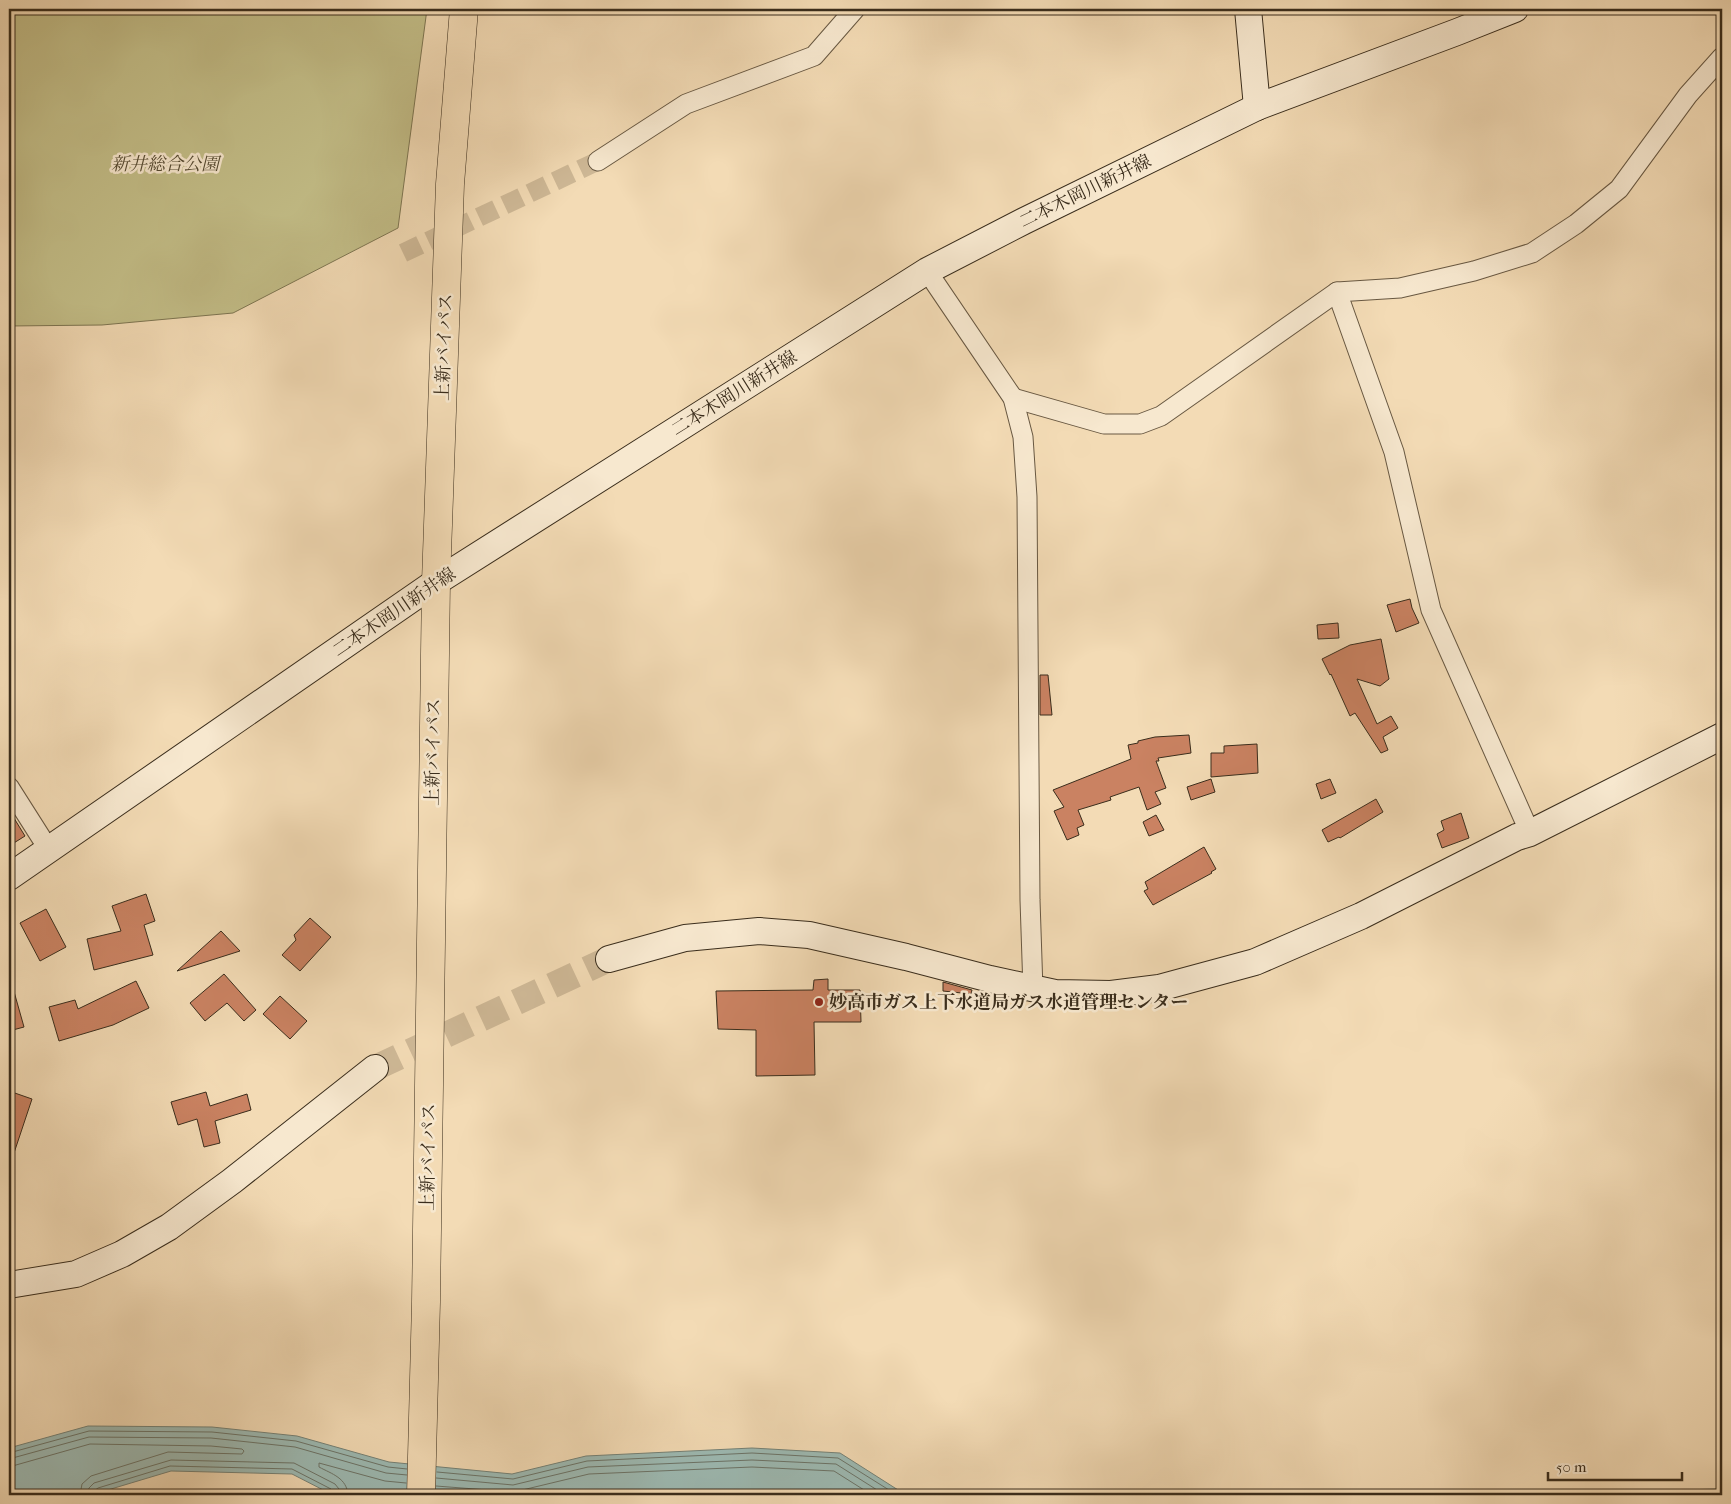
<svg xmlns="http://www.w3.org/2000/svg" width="1731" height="1504" font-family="'IM FELL French Canon','Noto Serif JP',serif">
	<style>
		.green { fill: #c3be88; stroke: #7e7652 }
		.water { fill: #9dbab3; stroke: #758277 }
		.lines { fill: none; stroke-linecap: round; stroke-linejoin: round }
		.shore { stroke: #6c7468; stroke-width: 1 }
		.building { fill: #ca8262; stroke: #3a2d1c }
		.street-tunnel { stroke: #ceb896; stroke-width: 19; stroke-dasharray: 19 9; stroke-linecap: butt }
		.secondary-tunnel { stroke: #ceb896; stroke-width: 26; stroke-dasharray: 26 13; stroke-linecap: butt }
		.street-casing { stroke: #685842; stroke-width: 21 }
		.secondary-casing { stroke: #3a2d1c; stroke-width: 28 }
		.highway-casing { stroke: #3a2d1c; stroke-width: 29 }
		.street { stroke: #f7e8cf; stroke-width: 19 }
		.secondary { stroke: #f7e8cf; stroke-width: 26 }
		.highway { stroke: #f3dbb5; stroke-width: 28 }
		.poi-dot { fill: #8f2418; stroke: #f7e8cf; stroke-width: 2 }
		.labels { text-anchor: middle; stroke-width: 5; stroke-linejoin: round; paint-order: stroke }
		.park-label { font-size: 18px; font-style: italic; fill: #554a32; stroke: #f7e8cf }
		.street-label { font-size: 18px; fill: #3a2d1c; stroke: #f7e8cf }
		.poi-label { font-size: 18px; font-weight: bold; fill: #3a2d1c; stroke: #f7e8cf; text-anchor: start }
	</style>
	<rect width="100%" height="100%" fill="#f3dbb5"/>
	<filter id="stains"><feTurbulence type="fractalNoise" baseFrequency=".004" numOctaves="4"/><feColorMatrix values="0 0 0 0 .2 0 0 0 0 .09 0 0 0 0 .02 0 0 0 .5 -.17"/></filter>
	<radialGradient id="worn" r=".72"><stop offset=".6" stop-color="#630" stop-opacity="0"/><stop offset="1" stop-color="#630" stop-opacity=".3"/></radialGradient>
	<polygon class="green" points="9,9 427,9 398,228 233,313 102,325 9,326"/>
	<g class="water">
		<polygon points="88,1426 212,1427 297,1436 389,1462 512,1474 586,1456 752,1448 840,1453 906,1495 333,1495 292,1474 171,1471 91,1495 9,1495 9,1448"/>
		<polygon points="1722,1489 1722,1495 1624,1495 1634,1491"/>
	</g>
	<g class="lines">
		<g class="shore">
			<polyline points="9,1453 89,1431 212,1432 296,1441 388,1467 407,1469"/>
			<polyline points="9,1459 89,1437 211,1438 295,1447 386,1473 407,1475"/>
			<polyline points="9,1467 90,1444 211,1446 242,1449 244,1451 242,1454 168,1452 91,1476 82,1484 80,1495"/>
			<polyline points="437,1472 513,1479 587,1461 752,1453 838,1458 897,1495"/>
			<polyline points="436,1478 513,1485 588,1467 752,1460 836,1464 885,1495"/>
			<polyline points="436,1486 514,1492 589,1474 752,1467 834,1471 872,1495"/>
			<polyline points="87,1495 89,1488 94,1483 171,1460 294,1463 335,1484 339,1489 340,1495"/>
			<polyline points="94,1495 94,1491 98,1488 170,1466 292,1469 331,1489 334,1495"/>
			<path d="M 348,1495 C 347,1478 332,1474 319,1467 L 319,1463 L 385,1481 L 406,1483"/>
		</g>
	</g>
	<g class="building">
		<polygon points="1410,599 1412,608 1419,623 1396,632 1387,605"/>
		<polygon points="1338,623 1339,638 1318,639 1317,625"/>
		<polygon points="1381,639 1389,679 1380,686 1357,679 1377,724 1391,716 1398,728 1383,737 1388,750 1381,753 1355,713 1350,716 1331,674 1330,675 1322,659 1350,645"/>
		<polygon points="1040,675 1048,675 1052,715 1040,715"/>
		<polygon points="1189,735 1191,753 1158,758 1159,761 1156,761 1166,788 1155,792 1161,804 1147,810 1139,787 1110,797 1111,800 1078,810 1084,825 1077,828 1079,835 1067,840 1054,811 1064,807 1053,790 1131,759 1128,745 1138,743 1138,741 1155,737"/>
		<polygon points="1257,744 1258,773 1211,777 1211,753 1224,753 1224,746"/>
		<polygon points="1211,779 1215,792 1191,800 1187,787"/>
		<polygon points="1330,779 1336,793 1321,799 1316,784"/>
		<polygon points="1376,799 1383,812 1340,838 1339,837 1328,842 1322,830"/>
		<polygon points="9,810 25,836 9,846"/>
		<polygon points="1461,813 1469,838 1442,848 1437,834 1444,830 1441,821"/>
		<polygon points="1156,815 1164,830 1149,836 1143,822"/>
		<polygon points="1204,847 1216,869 1211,872 1212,873 1153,905 1144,891 1148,889 1145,882"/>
		<polygon points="146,894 155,921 144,925 153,955 94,970 87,939 121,931 112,906"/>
		<polygon points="46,909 66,947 40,961 20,923"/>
		<polygon points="310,918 331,937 300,971 282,955 296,940 294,935"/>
		<polygon points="221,931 240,951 177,971"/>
		<polygon points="224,974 256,1010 244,1021 227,1003 205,1021 190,1003"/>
		<polygon points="828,979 828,990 860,990 861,1022 814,1022 815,1075 756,1076 756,1030 718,1029 716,991 813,990 814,980"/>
		<polygon points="136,981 149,1008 113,1025 59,1041 49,1007 75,1000 78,1009"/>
		<polygon points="943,982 972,990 971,994 943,991"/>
		<polygon points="13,988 24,1027 9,1031 9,989"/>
		<polygon points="280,996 307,1021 290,1039 263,1014"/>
		<polygon points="9,1091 32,1099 11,1162 9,1161"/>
		<polygon points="206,1092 210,1106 247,1094 251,1110 215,1121 220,1143 204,1147 197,1119 178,1125 171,1102"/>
	</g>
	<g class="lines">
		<polyline class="street-tunnel" points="403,253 598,161"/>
		<polyline class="secondary-tunnel" points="375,1068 609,959"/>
		<g class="street-casing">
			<g id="street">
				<polyline points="598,161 686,104 814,56 855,9"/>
				<polyline points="927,271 1013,398 1023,437 1027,497 1030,900 1033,990"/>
				<polyline points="1337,292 1394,452 1431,610 1530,833"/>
				<polyline points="1013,398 1104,424 1140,424 1161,416 1337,292 1400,288 1474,271 1532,253 1576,224 1619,189 1688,95 1722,57"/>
				<polyline points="9,787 49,850"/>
			</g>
		</g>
		<g class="secondary-casing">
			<g id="secondary">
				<polyline points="1248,9 1257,107"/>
				<polyline points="9,877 436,582 927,271 1024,221 1257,107 1457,32 1515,9"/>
				<polyline points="609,959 685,938 759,931 809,935 906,957 990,979 1055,993 1111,994 1159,988 1255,962 1361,916 1517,837 1530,833 1722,736"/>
				<polyline points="9,1285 76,1274 122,1254 169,1227 232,1181 375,1068"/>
			</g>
		</g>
		<g class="highway-casing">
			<polyline id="highway" points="421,1495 426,1302 436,582 450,184 464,9"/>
		</g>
		<use href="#street" class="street"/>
		<use href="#secondary" class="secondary"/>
		<use href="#highway" class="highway"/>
	</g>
	<circle class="poi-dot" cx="819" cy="1002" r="5"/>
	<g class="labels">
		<g class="park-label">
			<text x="165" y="170">新井総合公園</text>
		</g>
		<g class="street-label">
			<text transform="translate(1085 191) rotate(-26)" y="6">二本木岡川新井線</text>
			<text transform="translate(444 347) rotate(-88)" y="6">上新バイパス</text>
			<text transform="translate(734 393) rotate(-32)" y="6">二本木岡川新井線</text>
			<text transform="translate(394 612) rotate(-34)" y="6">二本木岡川新井線</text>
			<text transform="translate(433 752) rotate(-89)" y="6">上新バイパス</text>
			<text transform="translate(428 1157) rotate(-89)" y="6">上新バイパス</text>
		</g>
		<g class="poi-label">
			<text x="829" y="1008">妙高市ガス上下水道局ガス水道管理センター</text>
		</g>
	</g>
	<rect width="1731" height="1504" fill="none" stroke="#f3dbb5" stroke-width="30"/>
	<rect x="10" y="10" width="1711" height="1484" fill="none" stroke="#3a2d1c" stroke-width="2.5"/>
	<rect x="15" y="15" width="1701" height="1474" fill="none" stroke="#3a2d1c"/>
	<path d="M1548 1472v8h134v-8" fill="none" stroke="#3a2d1c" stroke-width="2.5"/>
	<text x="1556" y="1472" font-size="15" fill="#3a2d1c" stroke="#f7e8cf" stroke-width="4" paint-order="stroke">50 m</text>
	<rect width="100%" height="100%" filter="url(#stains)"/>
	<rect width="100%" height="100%" fill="url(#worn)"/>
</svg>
